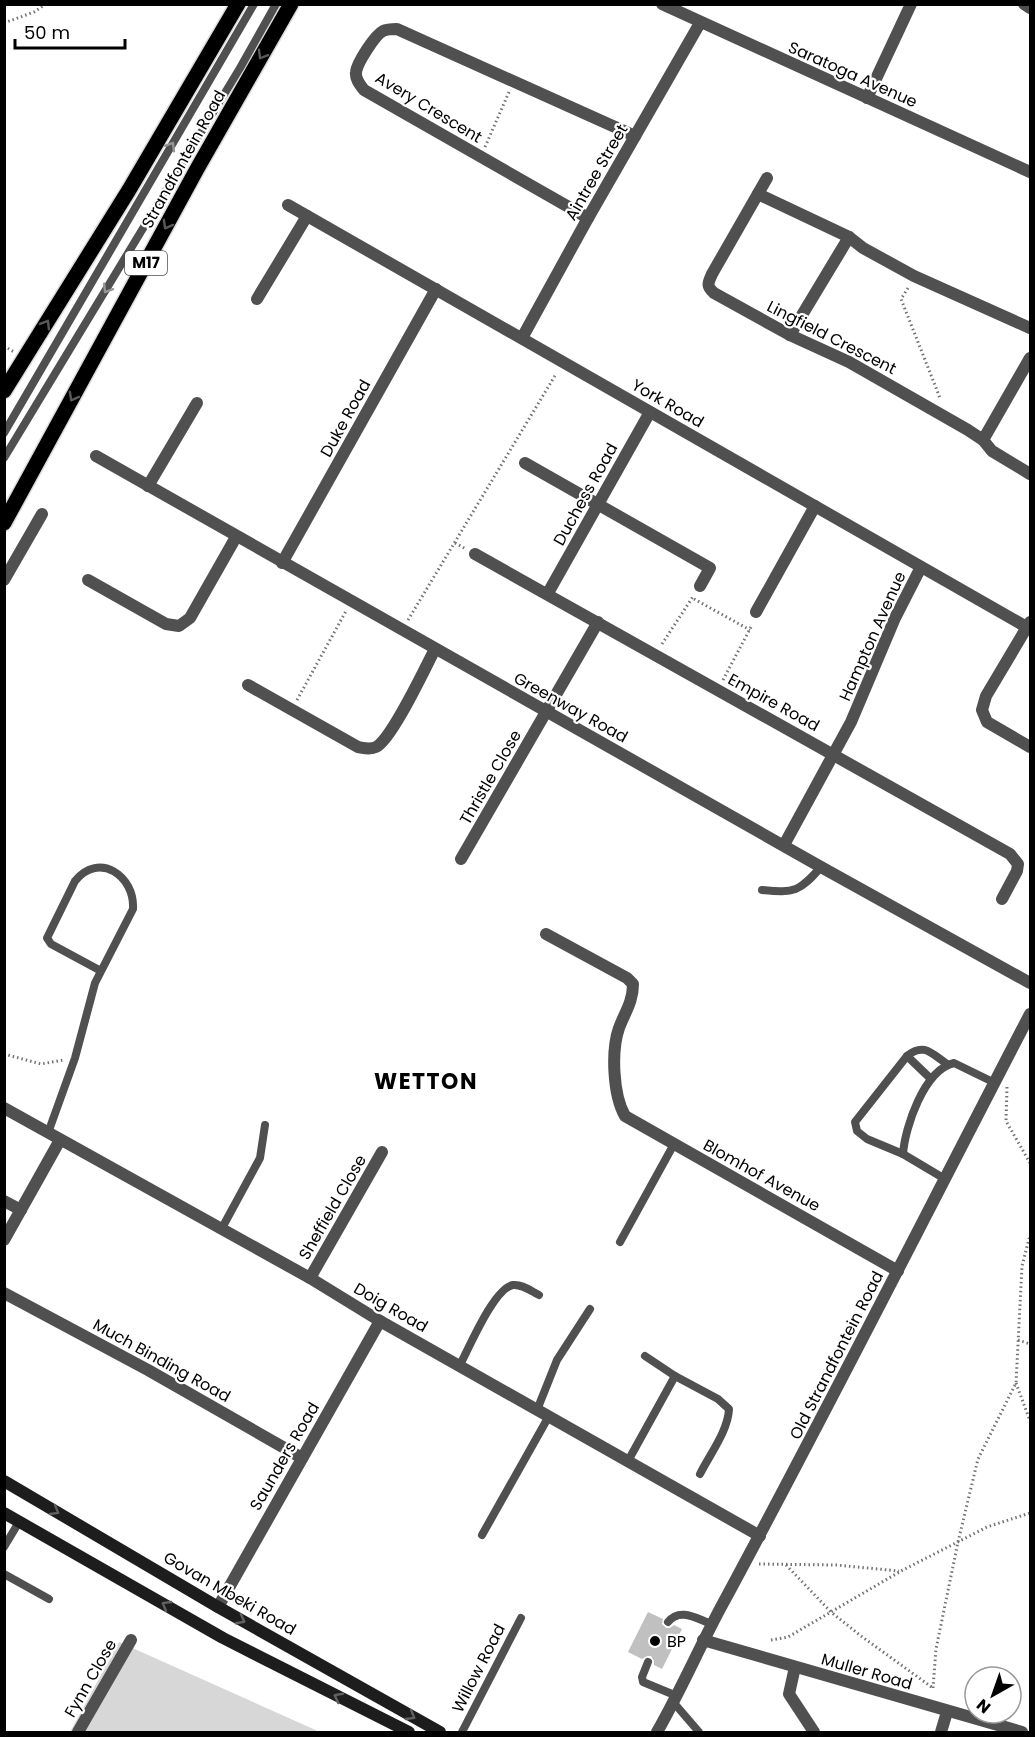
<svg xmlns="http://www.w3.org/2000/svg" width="1035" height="1737" font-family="Poppins,sans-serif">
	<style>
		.green { fill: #d7d7d7 }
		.building { fill: #c0c0c0 }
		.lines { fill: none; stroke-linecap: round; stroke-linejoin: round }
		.primary-casing { stroke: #dbdbdb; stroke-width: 18 }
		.path { stroke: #727272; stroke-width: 3; stroke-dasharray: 1.5 3; stroke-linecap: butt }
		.service { stroke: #505050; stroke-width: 8 }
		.minor { stroke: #505050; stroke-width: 12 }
		.tertiary { stroke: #505050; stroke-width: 12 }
		.secondary { stroke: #1d1d1d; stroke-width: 12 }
		.primary { stroke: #000; stroke-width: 15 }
		.oneway { stroke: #595959 }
		.oneway2 { stroke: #969696 }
		.oneway3 { stroke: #616161 }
		.poi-dot { fill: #000; stroke: #fff; stroke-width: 2 }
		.labels { text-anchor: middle; stroke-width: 4.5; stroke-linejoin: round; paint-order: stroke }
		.shield { fill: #fff; stroke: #4c4c4c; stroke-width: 1.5 }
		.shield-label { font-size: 15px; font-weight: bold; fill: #000 }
		.street-label { font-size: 16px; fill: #000; stroke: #fff }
		.poi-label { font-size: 16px; fill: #000; stroke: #fff; text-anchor: start }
		.district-label { font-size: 22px; font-weight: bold; letter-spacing: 1.5px; fill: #000; stroke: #fff }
	</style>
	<rect width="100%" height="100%" fill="#fff"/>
	<polygon class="green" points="119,1642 320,1732 70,1732"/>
	<polygon class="building" points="648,1612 663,1619 662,1624 666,1628 670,1628 674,1625 682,1629 662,1669 654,1665 654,1661 651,1656 647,1656 642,1659 628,1652"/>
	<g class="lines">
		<g class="primary-casing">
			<g id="primary">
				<polyline points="4,391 129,190 238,4"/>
				<polyline points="4,523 197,169 291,4"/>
			</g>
		</g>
		<g class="path">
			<polyline points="4,23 34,12 46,4"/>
			<polyline points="485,147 509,92"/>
			<polyline points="908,288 901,299 940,398"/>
			<polyline points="4,346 14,352"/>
			<polyline points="455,543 466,549"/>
			<polyline points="694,599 750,630"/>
			<polyline points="408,620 556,374"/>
			<polyline points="662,644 694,595"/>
			<polyline points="723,680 752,625"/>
			<polyline points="297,700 346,611"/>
			<polyline points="4,1054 41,1064 64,1060"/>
			<polyline points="1007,1087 1006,1121 1030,1163"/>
			<polyline points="1018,1340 1030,1344"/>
			<polyline points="1016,1383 1030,1421"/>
			<polyline points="759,1564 836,1565 899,1571"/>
			<polyline points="786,1565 831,1612 861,1636 933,1688"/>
			<polyline points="771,1640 788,1637 901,1571 987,1527 1030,1513"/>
			<polyline points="933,1688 936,1649 958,1542 978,1459 1016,1383 1022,1266 1030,1235"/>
		</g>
		<g class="service">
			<polyline points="4,433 254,4"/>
			<polyline points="4,458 240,68 276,4"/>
			<path d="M 762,890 C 795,893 799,892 821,867"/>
			<polyline points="907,1056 931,1079"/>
			<path d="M 48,1133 L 75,1058 L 95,983 L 133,909 C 135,876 99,851 75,881 L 47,938 L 51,944 L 101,971"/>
			<path d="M 903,1154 C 905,1127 924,1070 954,1063 L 995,1083"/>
			<path d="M 945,1179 L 903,1154 L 867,1139 L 857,1131 L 855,1122 L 907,1056 C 924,1042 932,1054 947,1064"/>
			<polyline points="222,1228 260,1158 265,1125"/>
			<polyline points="620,1242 674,1144"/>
			<path d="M 645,1356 L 675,1376 L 718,1399 L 729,1409 C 728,1431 710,1454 700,1474"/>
			<path d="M 460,1365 C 469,1348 494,1288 513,1285 C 522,1284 531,1291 539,1295"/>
			<polyline points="537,1410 557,1360 590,1309"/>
			<polyline points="628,1461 675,1376"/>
			<polyline points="482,1535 549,1416"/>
			<polyline points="4,1547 19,1522"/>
			<polyline points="4,1574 49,1599"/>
			<path d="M 668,1622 C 680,1607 697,1619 712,1624"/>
			<polyline points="648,1662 642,1677 643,1682 677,1696"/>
			<polyline points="674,1703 699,1732"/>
			<polyline points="462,1732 521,1618"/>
		</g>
		<g class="minor">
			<polyline points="662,4 1030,172"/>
			<polyline points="1024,4 1030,8"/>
			<polyline points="867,98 911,4"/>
			<path d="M 767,178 L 712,274 C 708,283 706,286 714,293 L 790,335 L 849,362 L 968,430 L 983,440 L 992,451 L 1030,474"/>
			<polyline points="758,194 849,237 863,248 914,276 1030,328"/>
			<polyline points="288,205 1030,629"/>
			<path d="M 588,218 L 364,90 C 360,85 355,79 356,72 C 357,63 375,35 383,31 C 387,29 392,29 397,29 L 635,136"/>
			<polyline points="257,299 307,216"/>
			<polyline points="790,335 849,237"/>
			<polyline points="522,338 588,218 700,23"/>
			<polyline points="983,440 1030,358"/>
			<polyline points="96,456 821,867 1030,983"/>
			<polyline points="525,463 710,568 700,586"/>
			<polyline points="148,486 197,403"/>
			<polyline points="475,554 1010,854 1018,864 1017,871 1002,899"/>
			<polyline points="282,563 436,289"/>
			<polyline points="4,580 42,514"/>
			<polyline points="88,580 166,624 179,626 190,618 236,537"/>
			<polyline points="548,593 650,412"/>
			<polyline points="756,612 815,506"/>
			<polyline points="1030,622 986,696 982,710 987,722 1030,747"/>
			<path d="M 248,685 L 358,747 C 364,748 370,750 376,747 C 392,739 425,668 435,649"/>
			<polyline points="784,845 851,722 895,618 921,567"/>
			<polyline points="461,859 598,622"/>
			<path d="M 546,934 L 627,978 L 633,984 C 633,1002 625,1012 619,1028 C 611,1051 613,1095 625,1116 L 898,1271"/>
			<polyline points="4,1108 310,1278 380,1321 760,1536"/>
			<polyline points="4,1201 21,1210"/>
			<polyline points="4,1240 60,1140"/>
			<polyline points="310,1278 382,1152"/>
			<polyline points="4,1293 148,1370 302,1458"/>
			<polyline points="218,1607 380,1321"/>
			<polyline points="795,1667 789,1694 814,1732"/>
			<polyline points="78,1732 131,1640"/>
			<polyline points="941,1732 947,1712"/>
		</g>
		<g class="tertiary">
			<polyline points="703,1640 1022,1732"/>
			<path d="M 657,1732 C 680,1692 699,1648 721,1607 C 827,1411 927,1212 1030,1014"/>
		</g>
		<g class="secondary">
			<polyline points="4,1481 218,1607 440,1732"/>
			<polyline points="4,1513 223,1638 409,1732"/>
		</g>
		<use href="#primary" class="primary"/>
	</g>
	<defs><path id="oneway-chevron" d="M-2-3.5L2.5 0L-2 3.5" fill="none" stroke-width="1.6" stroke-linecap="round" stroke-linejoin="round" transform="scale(1.5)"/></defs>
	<g class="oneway">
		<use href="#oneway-chevron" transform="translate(262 55) rotate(120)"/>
		<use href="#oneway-chevron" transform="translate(167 225) rotate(119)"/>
		<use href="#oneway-chevron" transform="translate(46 324) rotate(-58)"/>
		<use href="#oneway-chevron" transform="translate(73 397) rotate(119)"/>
	</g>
	<g class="oneway2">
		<use href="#oneway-chevron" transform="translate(171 146) rotate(-59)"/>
		<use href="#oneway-chevron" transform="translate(107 289) rotate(122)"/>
	</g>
	<g class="oneway3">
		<use href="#oneway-chevron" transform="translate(55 1511) rotate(30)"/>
		<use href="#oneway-chevron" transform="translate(166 1605) rotate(-150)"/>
		<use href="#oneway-chevron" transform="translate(241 1620) rotate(28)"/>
		<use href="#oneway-chevron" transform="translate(338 1697) rotate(-153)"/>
		<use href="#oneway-chevron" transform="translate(411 1716) rotate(30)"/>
	</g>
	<circle class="poi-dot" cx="655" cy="1641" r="6"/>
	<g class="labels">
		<rect class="shield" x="125" y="251" width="42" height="24" rx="4.5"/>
		<g class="shield-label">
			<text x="146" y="268">M17</text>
		</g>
		<g class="street-label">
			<text transform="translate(853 74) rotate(24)" y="6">Saratoga Avenue</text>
			<text transform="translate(429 107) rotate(31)" y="6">Avery Crescent</text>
			<text transform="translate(183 159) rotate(-61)" y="6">Strandfontein Road</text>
			<text transform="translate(596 172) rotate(-60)" y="6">Aintree Street</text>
			<text transform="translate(832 337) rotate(27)" y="6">Lingfield Crescent</text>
			<text transform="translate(668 403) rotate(30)" y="6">York Road</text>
			<text transform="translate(345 418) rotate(-61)" y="6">Duke Road</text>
			<text transform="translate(585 494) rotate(-61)" y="6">Duchess Road</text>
			<text transform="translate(872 636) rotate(-66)" y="6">Hampton Avenue</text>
			<text transform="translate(774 702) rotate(29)" y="6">Empire Road</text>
			<text transform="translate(571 707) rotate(29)" y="6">Greenway Road</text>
			<text transform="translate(490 777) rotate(-60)" y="6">Thristle Close</text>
			<text transform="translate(762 1175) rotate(29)" y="6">Blomhof Avenue</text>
			<text transform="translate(332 1207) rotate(-60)" y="6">Sheffield Close</text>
			<text transform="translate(391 1307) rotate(30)" y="6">Doig Road</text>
			<text transform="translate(836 1355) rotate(-63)" y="6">Old Strandfontein Road</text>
			<text transform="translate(162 1360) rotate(29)" y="6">Much Binding Road</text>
			<text transform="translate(284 1456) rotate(-60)" y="6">Saunders Road</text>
			<text transform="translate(230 1593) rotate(30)" y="6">Govan Mbeki Road</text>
			<text transform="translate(478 1668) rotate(-63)" y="6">Willow Road</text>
			<text transform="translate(867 1671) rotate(16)" y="6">Muller Road</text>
			<text transform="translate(90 1678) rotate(-60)" y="6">Fynn Close</text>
		</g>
		<g class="poi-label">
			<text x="667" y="1647">BP</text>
		</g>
		<g class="district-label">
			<text x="426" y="1089">WETTON</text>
		</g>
	</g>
	<rect width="1035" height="1737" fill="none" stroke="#000000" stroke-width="12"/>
	<g transform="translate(993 1695) rotate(220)"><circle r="28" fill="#ffffff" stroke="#999999" stroke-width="1.5"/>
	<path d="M0-4.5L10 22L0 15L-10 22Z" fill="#000000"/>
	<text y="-9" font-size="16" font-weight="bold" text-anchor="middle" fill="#000000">N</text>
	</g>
	<path d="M15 39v9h110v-9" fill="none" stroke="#000000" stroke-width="3"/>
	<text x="24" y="39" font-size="18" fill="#000000" stroke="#ffffff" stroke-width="4.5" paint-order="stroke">50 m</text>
</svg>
